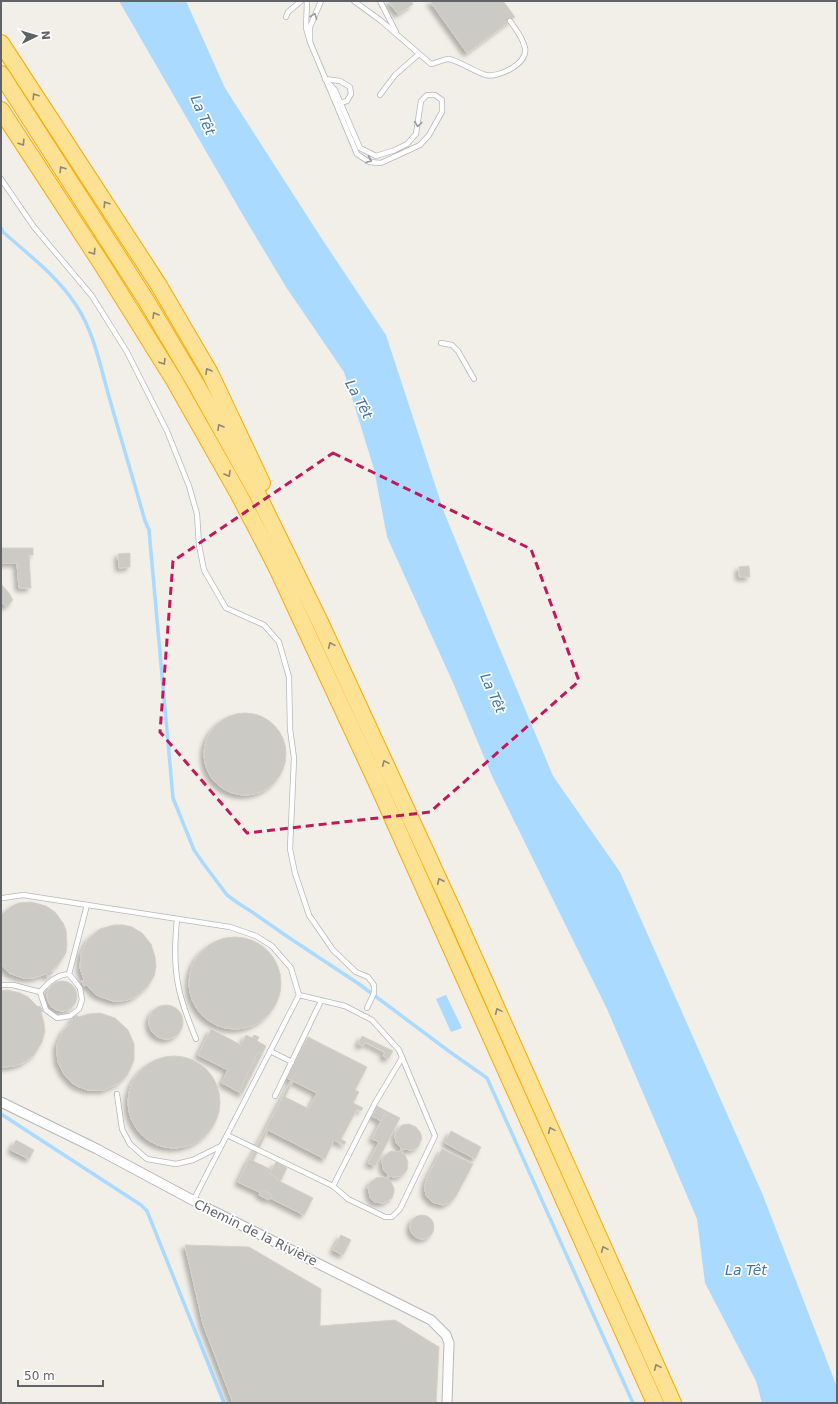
<svg xmlns="http://www.w3.org/2000/svg" width="838" height="1404" font-family="'DejaVu Sans',sans-serif">
	<style>
		.water { fill: #aadaff }
		.lines { fill: none; stroke-linecap: round; stroke-linejoin: round }
		.stream { stroke: #aadaff; stroke-width: 3.5 }
		.building { fill: #cccac5; stroke: #d6d1c6; filter: url(#shadow) }
		.lane-casing { stroke: #b5b8bc; stroke-width: 6 }
		.street-casing { stroke: #b5b8bc; stroke-width: 11 }
		.highway-casing { stroke: #f9ab00; stroke-width: 18 }
		.lane { stroke: #fff; stroke-width: 4.5 }
		.street { stroke: #fff; stroke-width: 9 }
		.highway { stroke: #fde293; stroke-width: 16 }
		.oneway { stroke: #979a9d }
		.oneway2 { stroke: #8e8975 }
		.marked { fill: none; stroke: #c2185b; stroke-width: 3; stroke-dasharray: 8 5; stroke-linejoin: round }
		.labels { text-anchor: middle; stroke-width: 3.5; stroke-linejoin: round; paint-order: stroke }
		.street-label { font-size: 13px; fill: #5f6368; stroke: #fff }
		.water-label { font-size: 14px; font-style: italic; fill: #4174aa; stroke: #fff }
	</style>
	<defs>
		<filter id="shadow"><feDropShadow dx="-3.5" dy="3.5" stdDeviation="2" flood-color="#0004"/></filter>
	</defs>
	<rect width="100%" height="100%" fill="#f1efe8"/>
	<g class="water">
		<polygon points="119,1 186,1 225,88 322,239 386,335 444,512 497,642 553,776 620,872 762,1193 837,1387 837,1403 762,1403 756,1381 705,1283 697,1219 607,1009 492,776 454,685 387,537 374,469 344,372 286,287 244,217"/>
		<polygon points="446,995 462,1028 451,1032 436,999"/>
	</g>
	<g class="lines">
		<g class="stream">
			<path d="M 1,228 L 3,232 C 29,255 57,276 76,305 C 93,330 100,364 108,393 C 120,436 133,478 145,521 L 149,530 L 173,798 L 194,850 L 203,863 L 227,895 L 238,903 L 252,912 L 288,937 L 359,984 L 450,1052 L 487,1078 L 633,1403"/>
			<polyline points="1,1114 141,1205 147,1211 224,1403"/>
		</g>
	</g>
	<g class="building">
		<polygon points="388,1 411,1 413,4 398,14"/>
		<polygon points="430,1 503,1 515,17 467,53"/>
		<polygon points="1,548 33,548 33,555 29,555 31,588 19,588 17,563 1,563"/>
		<polygon points="130,553 130,567 119,568 118,554"/>
		<polygon points="749,566 750,577 739,577 739,567"/>
		<polygon points="1,584 9,593 13,600 6,607 1,601"/>
		<circle cx="245" cy="754" r="41"/>
		<polygon points="31,902 46,906 55,912 63,923 66,930 67,945 66,953 58,965 51,971 53,973 47,977 46,974 34,978 23,978 9,973 1,965 1,915 12,906 19,903"/>
		<polygon points="114,925 124,925 132,927 142,933 151,944 155,957 156,967 154,976 148,986 135,997 127,1000 119,1001 113,1001 101,997 95,994 87,985 84,986 81,981 84,980 80,968 81,954 88,939 100,929"/>
		<circle cx="235" cy="983" r="46"/>
		<circle cx="62" cy="996" r="15"/>
		<polygon points="7,990 20,993 28,997 38,1007 40,1006 43,1011 41,1012 44,1023 45,1031 42,1042 34,1055 23,1063 14,1066 4,1067 1,1067 1,991"/>
		<circle cx="166" cy="1022" r="17"/>
		<polygon points="100,1013 115,1018 128,1030 134,1044 134,1060 128,1074 119,1083 104,1090 88,1090 79,1087 72,1083 64,1074 58,1062 57,1052 57,1045 63,1031 73,1020 72,1018 77,1015 78,1017 89,1014"/>
		<polygon points="211,1029 241,1045 246,1035 252,1038 254,1035 259,1037 257,1041 266,1046 262,1054 258,1052 239,1092 222,1083 228,1070 198,1055"/>
		<polygon points="362,1036 393,1051 388,1059 383,1056 385,1052 365,1042 363,1046 358,1044"/>
		<polygon points="308,1037 367,1067 355,1090 359,1092 353,1103 363,1108 361,1111 357,1109 341,1139 346,1142 344,1145 334,1140 325,1159 266,1129 283,1096 309,1109 317,1093 287,1078"/>
		<polygon points="258,1052 262,1054 242,1094 239,1092"/>
		<circle cx="174" cy="1102" r="46"/>
		<polygon points="291,1080 293,1081 285,1097 283,1096"/>
		<polygon points="377,1106 386,1111 381,1121 372,1116"/>
		<polygon points="386,1111 400,1118 375,1166 368,1163 379,1142 372,1139"/>
		<polygon points="409,1124 416,1127 420,1132 422,1138 420,1143 418,1147 412,1150 403,1149 402,1153 405,1155 408,1162 407,1170 401,1176 394,1177 390,1176 388,1179 391,1182 394,1188 394,1192 392,1198 383,1203 374,1202 370,1197 368,1187 371,1182 376,1178 382,1177 386,1178 388,1175 383,1169 382,1160 384,1156 391,1151 400,1152 401,1148 396,1143 395,1136 396,1132 402,1125"/>
		<polygon points="266,1129 268,1130 253,1161 250,1159"/>
		<polygon points="451,1131 481,1147 475,1159 445,1143"/>
		<polygon points="16,1140 34,1150 29,1159 11,1150"/>
		<polygon points="442,1149 473,1164 456,1196 449,1203 443,1205 432,1202 426,1195 425,1190 425,1185 427,1178"/>
		<polygon points="249,1159 272,1170 270,1174 278,1178 277,1180 313,1198 304,1215 270,1198 272,1195 262,1190 261,1193 238,1182"/>
		<polygon points="276,1162 287,1168 280,1182 277,1180 278,1178 270,1174"/>
		<polygon points="262,1190 272,1195 269,1200 259,1195"/>
		<circle cx="422" cy="1227" r="12"/>
		<polygon points="341,1235 351,1240 343,1255 333,1250"/>
		<polygon points="185,1245 249,1247 321,1289 320,1326 395,1320 439,1347 436,1403 233,1403 203,1324"/>
	</g>
	<g class="lines">
		<g class="lane-casing">
			<g id="lane">
				<polyline points="307,1 306,28 310,42 310,27 321,1"/>
				<path d="M 354,1 L 380,20 L 431,64 C 436,63 444,59 449,59 C 457,60 477,73 486,75 C 498,78 528,64 525,48 C 523,38 516,29 510,21"/>
				<polyline points="380,1 396,32"/>
				<polyline points="286,17 288,12 301,1"/>
				<polyline points="310,42 357,154 369,162 381,163 420,145 429,135 442,112 442,100 435,95 427,95 421,101 416,134 407,144 395,150 376,156 360,148 335,90 325,79"/>
				<polyline points="325,79 340,81 350,87 351,94 347,101 340,103"/>
				<polyline points="380,95 395,75 419,54"/>
				<polyline points="1,179 34,227 92,296 127,352 167,431 189,486 197,514 199,545 204,570 226,608 264,625 279,642 289,677 290,729 294,758 290,849 295,873 309,915 333,950 356,972 368,977 374,985 374,993 367,1008"/>
				<polyline points="441,343 452,345 458,351 474,379"/>
				<polyline points="3,898 23,895 230,927 256,936 272,946 291,968 299,995 193,1201"/>
				<path d="M 177,919 C 175,939 174,964 178,984 C 181,1002 189,1022 196,1039"/>
				<path d="M 69,974 C 56,975 49,982 40,992 L 46,1010 L 57,1018 L 70,1016 L 79,1009 L 82,1000 L 80,988 L 69,974 L 87,905"/>
				<polyline points="1,985 13,985 40,992"/>
				<polyline points="270,1051 292,1062"/>
				<polyline points="117,1094 122,1129 130,1144 147,1159 176,1164 193,1160 221,1146"/>
				<polyline points="275,1096 321,1001"/>
				<polyline points="227,1135 333,1186 348,1199 385,1217 392,1217 400,1209 435,1136 399,1050 372,1020 345,1006 299,995"/>
				<polyline points="333,1186 375,1103 402,1058"/>
			</g>
		</g>
		<g class="street-casing">
			<polyline id="street" points="1,1102 97,1149 211,1210 431,1320 446,1335 449,1343 447,1403"/>
		</g>
		<g class="highway-casing">
			<g id="highway">
				<polyline points="1,43 158,284 210,373 262,483"/>
				<polyline points="1,74 146,300 196,384 257,493 321,624 456,917 673,1403"/>
				<polyline points="1,110 103,266 174,380 238,493 276,566 376,781 655,1403"/>
			</g>
		</g>
		<use href="#lane" class="lane"/>
		<use href="#street" class="street"/>
		<use href="#highway" class="highway"/>
	</g>
	<defs><path id="oneway-chevron" d="M-2-3.5L2.5 0L-2 3.5" fill="none" stroke-width="1.6" stroke-linecap="round" stroke-linejoin="round"/></defs>
	<g class="oneway">
		<use href="#oneway-chevron" transform="translate(314 16) rotate(-69)"/>
		<use href="#oneway-chevron" transform="translate(418 124) rotate(97)"/>
		<use href="#oneway-chevron" transform="translate(369 160) rotate(22)"/>
	</g>
	<g class="oneway2">
		<use href="#oneway-chevron" transform="translate(35 96) rotate(-123)"/>
		<use href="#oneway-chevron" transform="translate(22 143) rotate(57)"/>
		<use href="#oneway-chevron" transform="translate(62 169) rotate(-123)"/>
		<use href="#oneway-chevron" transform="translate(106 204) rotate(-123)"/>
		<use href="#oneway-chevron" transform="translate(93 252) rotate(57)"/>
		<use href="#oneway-chevron" transform="translate(155 315) rotate(-121)"/>
		<use href="#oneway-chevron" transform="translate(163 362) rotate(58)"/>
		<use href="#oneway-chevron" transform="translate(208 371) rotate(-119)"/>
		<use href="#oneway-chevron" transform="translate(220 427) rotate(-120)"/>
		<use href="#oneway-chevron" transform="translate(228 474) rotate(60)"/>
		<use href="#oneway-chevron" transform="translate(331 645) rotate(-114)"/>
		<use href="#oneway-chevron" transform="translate(385 763) rotate(-114)"/>
		<use href="#oneway-chevron" transform="translate(440 881) rotate(-115)"/>
		<use href="#oneway-chevron" transform="translate(498 1011) rotate(-114)"/>
		<use href="#oneway-chevron" transform="translate(551 1130) rotate(-114)"/>
		<use href="#oneway-chevron" transform="translate(604 1249) rotate(-114)"/>
		<use href="#oneway-chevron" transform="translate(657 1367) rotate(-114)"/>
	</g>
	<path class="marked" d="M 333,453 L 531,549 L 579,681 L 430,812 L 247,833 L 160,732 L 173,561 Z"/>
	<g class="labels">
		<g class="street-label">
			<text transform="translate(256 1232) rotate(26)" y="5">Chemin de la Rivière</text>
		</g>
		<g class="water-label">
			<text transform="translate(203 115) rotate(67)" y="5">La Têt</text>
			<text transform="translate(359 399) rotate(62)" y="5">La Têt</text>
			<text transform="translate(493 693) rotate(66)" y="5">La Têt</text>
			<text x="746" y="1275">La Têt</text>
		</g>
	</g>
	<rect width="838" height="1404" fill="none" stroke="#5f6368" stroke-width="4"/>
	<g transform="translate(36 36) rotate(85)" stroke="#ffffff" stroke-width="3" paint-order="stroke">
	<path d="M0-3L7 15L0 10L-7 15Z" fill="#5f6368"/>
	<text y="-6" font-size="11" font-weight="bold" text-anchor="middle" fill="#5f6368">N</text>
	</g>
	<path d="M18 1380v6h85v-6" fill="none" stroke="#5f6368" stroke-width="2"/>
	<text x="24" y="1380" font-size="12" fill="#5f6368" stroke="#ffffff" stroke-width="3" paint-order="stroke">50 m</text>
</svg>
